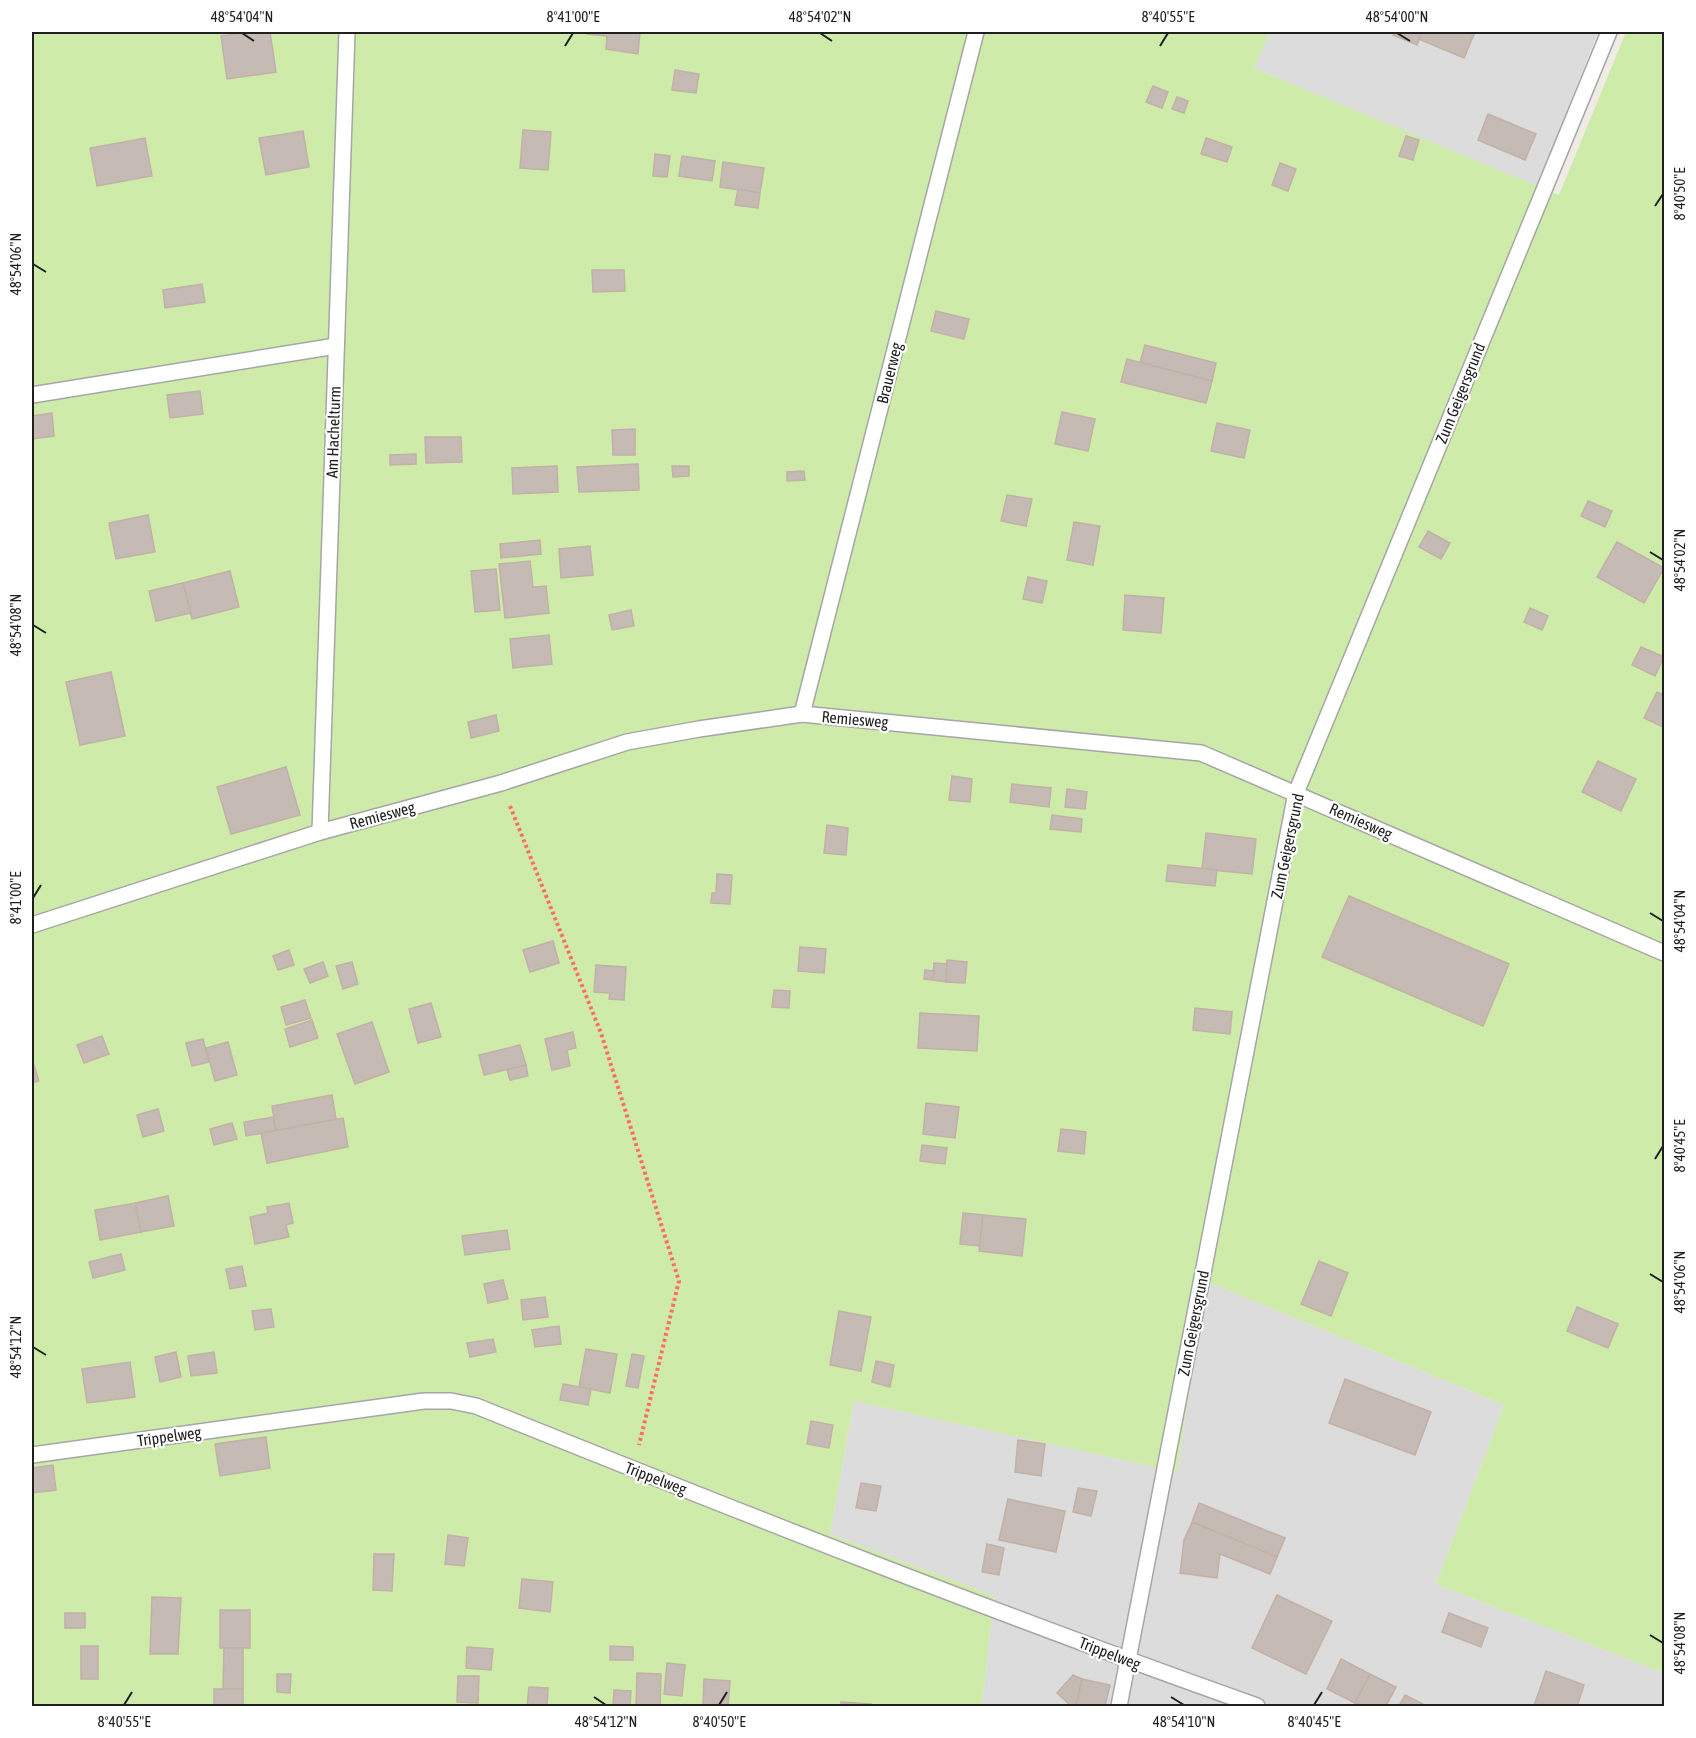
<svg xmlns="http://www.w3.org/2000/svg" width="1696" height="1738" font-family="'Asap Condensed',sans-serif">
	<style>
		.residential { fill: #dddcdc }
		.grass { fill: #ceebaa }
		.building { fill: #c5bbb4; stroke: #c2b1a7; stroke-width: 1.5 }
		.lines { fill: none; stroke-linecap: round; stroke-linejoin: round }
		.lane-casing { stroke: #a6a6a6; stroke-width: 18 }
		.path { stroke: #fd6e69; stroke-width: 4; stroke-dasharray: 3 3; stroke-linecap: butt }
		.lane { stroke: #fff; stroke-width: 15 }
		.ticks { fill: none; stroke: #1f1f1f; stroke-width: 2 }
		.labels { text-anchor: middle; stroke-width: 4.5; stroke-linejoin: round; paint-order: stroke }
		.street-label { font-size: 16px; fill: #1f1f1f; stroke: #fff }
		.neatline { fill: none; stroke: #1f1f1f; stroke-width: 2 }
		.ticks-label { font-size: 15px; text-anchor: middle; fill: #1f1f1f }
	</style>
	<rect width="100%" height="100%" fill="#f0ece5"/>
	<g class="residential">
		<polygon points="1270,32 1598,32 1537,187 1254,68"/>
		<polygon points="1206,1281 1504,1405 1436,1584 1664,1673 1664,1706 982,1706 994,1596 830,1534 854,1401 1177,1472"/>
	</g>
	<polygon class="grass" points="32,32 1270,32 1254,68 1559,195 1626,32 1664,32 1664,1673 1436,1584 1504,1405 1206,1281 1177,1472 854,1401 830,1534 994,1596 982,1706 32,1706"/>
	<g class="building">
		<polygon points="251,32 270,32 276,72 227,79 221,36"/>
		<polygon points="588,32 640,32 638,54 606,49 607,36 587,34"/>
		<polygon points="1395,32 1422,32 1417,45 1393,35"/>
		<polygon points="1422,32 1475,32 1464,58 1419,39"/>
		<polygon points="675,70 699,74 696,93 672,90"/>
		<polygon points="1153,86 1168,92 1162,108 1146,102"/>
		<polygon points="1177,97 1188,101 1184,113 1172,109"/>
		<polygon points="1488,114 1536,134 1525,160 1478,140"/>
		<polygon points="523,130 551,132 548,170 520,168"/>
		<polygon points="303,131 309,167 266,175 259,138"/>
		<polygon points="1406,136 1419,140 1413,160 1399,156"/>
		<polygon points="145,138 152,176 97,186 90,148"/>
		<polygon points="1206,138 1232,147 1227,162 1201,154"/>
		<polygon points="655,154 670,156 667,177 653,176"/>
		<polygon points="682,156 715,161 712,181 679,176"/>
		<polygon points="723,162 764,168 760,193 720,187"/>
		<polygon points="1280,163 1296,169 1288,191 1272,185"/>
		<polygon points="738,189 760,193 758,208 735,205"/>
		<polygon points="592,270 624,270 625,291 593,292"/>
		<polygon points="202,284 205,302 165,308 163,290"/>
		<polygon points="936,311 969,319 964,339 931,331"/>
		<polygon points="1145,345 1216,363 1212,381 1140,363"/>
		<polygon points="1127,359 1212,381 1206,403 1121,382"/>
		<polygon points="200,391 203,414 170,418 167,395"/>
		<polygon points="1062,412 1095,419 1088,451 1055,444"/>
		<polygon points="52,413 54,436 32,439 32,416"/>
		<polygon points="1217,423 1250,430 1244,458 1211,451"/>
		<polygon points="635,429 635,455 613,455 612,430"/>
		<polygon points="425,437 461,437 462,462 426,463"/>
		<polygon points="416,454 416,464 390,465 390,455"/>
		<polygon points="638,464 639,490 579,492 577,467"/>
		<polygon points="557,466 558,492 513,494 512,468"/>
		<polygon points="672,466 689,466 689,476 673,477"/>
		<polygon points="804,471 805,480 787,481 787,472"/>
		<polygon points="1007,495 1032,499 1026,526 1001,521"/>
		<polygon points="1588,501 1612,511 1605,527 1581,516"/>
		<polygon points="148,515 155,552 116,559 109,523"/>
		<polygon points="1074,522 1100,526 1093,565 1067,560"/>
		<polygon points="1428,531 1450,543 1441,559 1419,547"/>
		<polygon points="540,540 541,554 501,558 500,544"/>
		<polygon points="1617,542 1664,568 1644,603 1597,577"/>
		<polygon points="590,546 593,575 561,578 559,549"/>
		<polygon points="530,561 533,587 546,586 549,613 505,618 499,564"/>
		<polygon points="496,569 500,610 475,612 471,571"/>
		<polygon points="230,571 239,607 192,619 183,583"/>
		<polygon points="1028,577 1047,581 1042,603 1023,599"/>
		<polygon points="183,583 191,613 156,621 149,591"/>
		<polygon points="1125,595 1164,598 1161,633 1123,630"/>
		<polygon points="1530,608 1548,616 1542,630 1524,622"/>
		<polygon points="631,610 634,626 612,630 609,615"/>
		<polygon points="549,635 552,664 513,668 510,639"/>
		<polygon points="1641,647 1664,657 1655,676 1632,665"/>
		<polygon points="111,672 125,736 80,745 66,682"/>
		<polygon points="1657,692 1664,695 1664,723 1663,727 1644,718"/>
		<polygon points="496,715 499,731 471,738 468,722"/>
		<polygon points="1598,761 1636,779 1621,811 1582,792"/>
		<polygon points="286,767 300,815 231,834 217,787"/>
		<polygon points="952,776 972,779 970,802 949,800"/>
		<polygon points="1012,784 1051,788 1049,807 1010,802"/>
		<polygon points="1067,789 1087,792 1085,809 1065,807"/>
		<polygon points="1052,815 1082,819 1081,832 1050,829"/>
		<polygon points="827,825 848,828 846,855 824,853"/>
		<polygon points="1206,833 1256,839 1252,874 1202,869"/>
		<polygon points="1168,865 1217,870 1215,886 1166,881"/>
		<polygon points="717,874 732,875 730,904 711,903 712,893 716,893"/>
		<polygon points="1349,896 1509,964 1483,1026 1322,957"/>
		<polygon points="553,941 559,963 530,972 523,950"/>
		<polygon points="800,947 826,949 824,973 798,971"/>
		<polygon points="289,950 294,965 278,970 273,956"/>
		<polygon points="947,960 967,962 965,983 946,982"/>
		<polygon points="323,962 328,976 310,983 304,969"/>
		<polygon points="352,962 358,984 343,989 336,966"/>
		<polygon points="934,963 947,964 946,982 933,980"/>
		<polygon points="596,965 626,967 624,1000 609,999 610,993 594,992"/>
		<polygon points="925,970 934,971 933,980 924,979"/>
		<polygon points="774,990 790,991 789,1008 772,1007"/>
		<polygon points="305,1000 311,1018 286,1025 281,1007"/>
		<polygon points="431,1003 441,1037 418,1043 409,1009"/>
		<polygon points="1195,1008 1232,1012 1230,1034 1193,1030"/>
		<polygon points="920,1013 979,1016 977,1051 918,1048"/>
		<polygon points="312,1020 318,1038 290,1047 285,1029"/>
		<polygon points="372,1022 389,1072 355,1084 337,1034"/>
		<polygon points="573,1032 576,1048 567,1050 570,1066 552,1070 545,1039"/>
		<polygon points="102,1036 109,1054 84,1063 77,1045"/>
		<polygon points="203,1039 209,1062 192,1066 186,1043"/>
		<polygon points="228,1042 237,1075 215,1081 206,1048"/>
		<polygon points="520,1045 526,1065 484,1075 479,1055"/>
		<polygon points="34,1065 39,1081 32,1083 32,1066"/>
		<polygon points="526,1065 528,1076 510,1080 507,1070"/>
		<polygon points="332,1095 336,1119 276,1131 272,1106"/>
		<polygon points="926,1103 959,1107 955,1138 923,1134"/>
		<polygon points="158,1109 164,1131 143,1137 137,1115"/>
		<polygon points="273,1117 276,1131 246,1136 244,1122"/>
		<polygon points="343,1118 348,1147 267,1163 261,1133"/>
		<polygon points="232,1123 237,1139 214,1145 210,1129"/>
		<polygon points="1061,1129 1086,1132 1084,1154 1058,1151"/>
		<polygon points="922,1145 947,1148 945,1164 920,1161"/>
		<polygon points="168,1196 174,1226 141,1232 135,1203"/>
		<polygon points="135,1203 141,1232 100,1240 95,1210"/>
		<polygon points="289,1203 293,1223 286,1225 289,1237 255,1244 250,1217 268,1213 267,1207"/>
		<polygon points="963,1213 983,1215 980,1246 960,1244"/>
		<polygon points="983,1215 1026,1219 1022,1256 979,1251"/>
		<polygon points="507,1230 510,1249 465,1255 462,1236"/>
		<polygon points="121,1254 125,1270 93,1278 89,1262"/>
		<polygon points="1319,1261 1348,1273 1331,1316 1301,1304"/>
		<polygon points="242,1266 246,1286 230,1289 226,1269"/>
		<polygon points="503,1280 508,1299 488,1303 484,1284"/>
		<polygon points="545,1297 548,1317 523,1320 521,1300"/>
		<polygon points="1577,1307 1618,1324 1608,1348 1567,1331"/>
		<polygon points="271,1309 274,1327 255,1330 252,1311"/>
		<polygon points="839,1311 871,1317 861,1371 830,1365"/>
		<polygon points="559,1326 561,1344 535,1347 532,1330"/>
		<polygon points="493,1339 496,1352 470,1357 467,1343"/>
		<polygon points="586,1349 617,1354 610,1393 579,1387"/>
		<polygon points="176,1352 181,1377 160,1382 155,1357"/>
		<polygon points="214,1352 217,1373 191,1376 188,1356"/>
		<polygon points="632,1354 644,1356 638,1388 626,1386"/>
		<polygon points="876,1361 894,1365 890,1387 872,1382"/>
		<polygon points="130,1362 135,1397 87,1403 82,1369"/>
		<polygon points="1345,1379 1431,1412 1415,1455 1329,1423"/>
		<polygon points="563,1384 591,1389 588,1405 560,1400"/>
		<polygon points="811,1421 833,1425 829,1448 807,1444"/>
		<polygon points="266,1437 270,1468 220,1476 215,1444"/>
		<polygon points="1018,1440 1045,1444 1041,1476 1015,1472"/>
		<polygon points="53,1465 56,1490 32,1493 32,1468"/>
		<polygon points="861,1483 881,1486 876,1511 856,1508"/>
		<polygon points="1078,1488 1097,1491 1091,1516 1073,1512"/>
		<polygon points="1008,1499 1065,1511 1056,1552 999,1540"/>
		<polygon points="1199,1503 1285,1538 1277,1557 1192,1522"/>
		<polygon points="1192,1522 1277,1557 1270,1574 1220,1554 1217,1578 1180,1573 1184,1540"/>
		<polygon points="448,1535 468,1538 464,1566 445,1564"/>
		<polygon points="987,1544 1004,1548 999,1575 982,1572"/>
		<polygon points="374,1554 394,1554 392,1591 373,1590"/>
		<polygon points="522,1579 553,1582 550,1612 519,1608"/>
		<polygon points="1277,1595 1332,1621 1306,1674 1252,1648"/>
		<polygon points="152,1597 181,1598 178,1654 150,1654"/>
		<rect x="220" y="1610" width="30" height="38"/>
		<rect x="65" y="1613" width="20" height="15"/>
		<polygon points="1449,1613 1488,1628 1481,1647 1442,1632"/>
		<rect x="81" y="1646" width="17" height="33"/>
		<polygon points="610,1646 633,1647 633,1660 610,1660"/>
		<polygon points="467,1647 493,1649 491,1670 466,1668"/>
		<polygon points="224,1648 243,1648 243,1689 223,1689"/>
		<polygon points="1341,1659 1370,1674 1355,1703 1327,1689"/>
		<polygon points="667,1663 685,1665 682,1696 664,1694"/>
		<polygon points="1546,1671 1584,1685 1577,1706 1534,1706"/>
		<polygon points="637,1673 661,1674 660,1706 636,1706"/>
		<polygon points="277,1674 291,1674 290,1693 277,1692"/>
		<polygon points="1370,1674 1396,1687 1386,1706 1362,1706 1355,1703"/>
		<polygon points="1073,1675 1082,1679 1076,1706 1071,1706 1057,1693"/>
		<polygon points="458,1676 479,1676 478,1703 457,1702"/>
		<polygon points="704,1679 730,1681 728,1706 703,1706"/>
		<polygon points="1082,1679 1110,1685 1105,1706 1076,1706"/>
		<polygon points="529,1687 548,1688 547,1706 527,1706"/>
		<rect x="214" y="1689" width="29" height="17"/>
		<polygon points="614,1690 631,1691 630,1706 613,1706"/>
		<polygon points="1405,1695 1423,1704 1422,1706 1399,1706"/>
		<polygon points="841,1702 871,1704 871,1706 841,1706"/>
	</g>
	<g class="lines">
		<g class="lane-casing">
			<g id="lane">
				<polyline points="32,395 336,346"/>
				<polyline points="802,714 976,32"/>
				<polyline points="320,832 347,32"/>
				<polyline points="32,925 320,832 501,783 627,742 699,729 802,714 1201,753 1664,953"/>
				<path d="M 32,1455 L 424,1401 L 451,1401 L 476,1406 C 735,1510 994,1613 1257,1706"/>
				<polyline points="1119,1706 1296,793 1609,32"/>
			</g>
		</g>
		<polyline class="path" points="510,806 601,1033 679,1281 639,1445"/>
		<use href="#lane" class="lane"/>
	</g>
	<path class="ticks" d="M 242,33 L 254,41M 820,33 L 832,41M 1397,33 L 1410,41M 565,46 L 573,33M 1160,46 L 1168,33M 1655,206 L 1663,194M 33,264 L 46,272M 1650,552 L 1663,560M 33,625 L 46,633M 33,898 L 41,885M 1650,913 L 1663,921M 1655,1159 L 1663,1146M 1650,1274 L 1663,1282M 33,1347 L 46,1355M 1650,1635 L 1663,1643M 594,1697 L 606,1705M 1171,1697 L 1184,1705M 124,1705 L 132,1692M 719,1705 L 727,1692M 1314,1705 L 1322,1692"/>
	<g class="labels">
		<g class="street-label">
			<text transform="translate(889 373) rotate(-76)" y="6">Brauerweg</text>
			<text transform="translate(1460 393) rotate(-68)" y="6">Zum Geigersgrund</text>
			<text transform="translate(333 432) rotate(-88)" y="6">Am Hachelturm</text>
			<text transform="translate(855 719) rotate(5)" y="6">Remiesweg</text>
			<text transform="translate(382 815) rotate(-15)" y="6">Remiesweg</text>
			<text transform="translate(1361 821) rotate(24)" y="6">Remiesweg</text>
			<text transform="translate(1287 846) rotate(-78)" y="6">Zum Geigersgrund</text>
			<text transform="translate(1193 1323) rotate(-79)" y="6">Zum Geigersgrund</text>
			<text transform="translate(169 1436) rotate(-8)" y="6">Trippelweg</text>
			<text transform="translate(656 1478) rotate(21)" y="6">Trippelweg</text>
			<text transform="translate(1110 1653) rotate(21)" y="6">Trippelweg</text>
		</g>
	</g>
	<rect width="1696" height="1738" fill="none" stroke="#ffffff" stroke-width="66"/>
	<rect x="33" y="33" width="1630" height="1672" class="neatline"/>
	<g class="ticks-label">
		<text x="242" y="22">48°54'04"N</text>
		<text x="573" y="22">8°41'00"E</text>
		<text x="820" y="22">48°54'02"N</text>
		<text x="1168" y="22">8°40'55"E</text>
		<text x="1397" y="22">48°54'00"N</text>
		<text transform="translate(1680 194) rotate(-90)" y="5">8°40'50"E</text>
		<text transform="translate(16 264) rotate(-90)" y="5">48°54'06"N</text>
		<text transform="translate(1680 560) rotate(-90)" y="5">48°54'02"N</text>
		<text transform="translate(16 625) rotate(-90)" y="5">48°54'08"N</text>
		<text transform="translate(16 898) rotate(-90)" y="5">8°41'00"E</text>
		<text transform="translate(1680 921) rotate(-90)" y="5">48°54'04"N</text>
		<text transform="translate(1680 1146) rotate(-90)" y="5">8°40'45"E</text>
		<text transform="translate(1680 1282) rotate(-90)" y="5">48°54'06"N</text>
		<text transform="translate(16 1347) rotate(-90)" y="5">48°54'12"N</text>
		<text transform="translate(1680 1643) rotate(-90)" y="5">48°54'08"N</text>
		<text x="124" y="1727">8°40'55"E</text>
		<text x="606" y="1727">48°54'12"N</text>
		<text x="719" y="1727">8°40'50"E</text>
		<text x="1184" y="1727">48°54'10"N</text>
		<text x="1314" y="1727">8°40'45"E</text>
	</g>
</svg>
